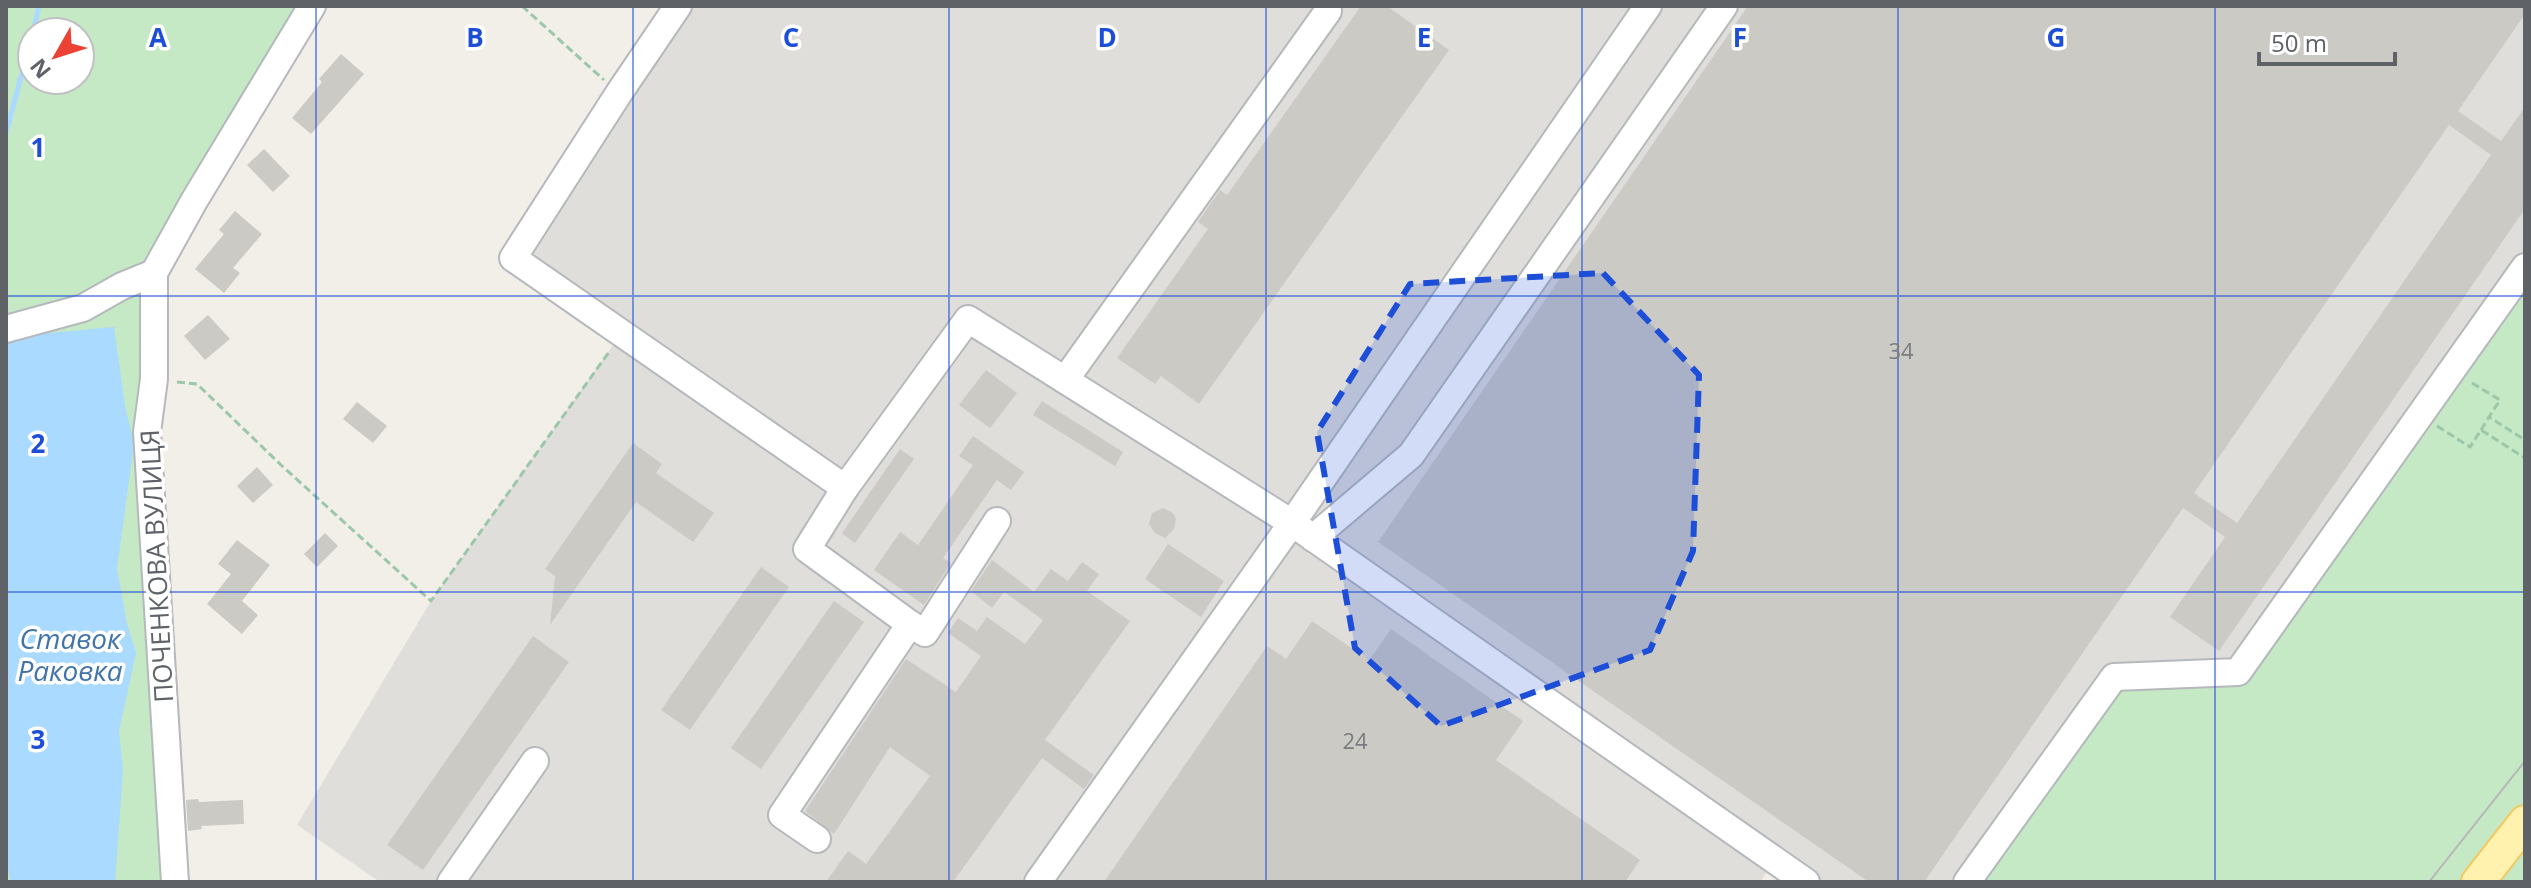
<svg xmlns="http://www.w3.org/2000/svg" width="2531" height="888" font-family="'Open Sans',sans-serif">
	<style>
		.industrial { fill: #e0deda }
		.green { fill: #c5e8c5; fill-rule: evenodd }
		.water { fill: #aadaff }
		.lines { fill: none; stroke-linecap: round; stroke-linejoin: round }
		.stream { stroke: #aadaff; stroke-width: 5 }
		.building { fill: #cccac5; fill-rule: evenodd }
		.minor-casing { stroke: #b5b8bc; stroke-width: 30 }
		.major-casing { stroke: #f2c960; stroke-width: 36 }
		.path { stroke: #9cc7a9; stroke-width: 3; stroke-dasharray: 8 4; stroke-linecap: butt }
		.minor { stroke: #fff; stroke-width: 26 }
		.major { stroke: #fff2af; stroke-width: 32 }
		.tram { stroke: #b6b7b8; stroke-width: 2 }
		.marked { fill: #1d4ed8; fill-opacity: 0.2; stroke: #1d4ed8; stroke-width: 6; stroke-dasharray: 16 10; stroke-linejoin: round }
		.grid { fill: none; stroke: #1d4ed8; stroke-width: 2; stroke-opacity: 0.55 }
		.labels { text-anchor: middle; stroke-width: 7; stroke-linejoin: round; paint-order: stroke }
		.number-label { font-size: 22px; fill: #7a7d7f }
		.street-label { font-size: 26px; fill: #5f6368; stroke: #fff }
		.water-label { font-size: 28px; font-style: italic; fill: #4174aa; stroke: #fff }
		.grid-label { font-size: 26px; text-anchor: middle; font-weight: bold; fill: #1d4ed8; stroke: #fff; stroke-width: 7; stroke-linejoin: round; paint-order: stroke }
	</style>
	<rect width="100%" height="100%" fill="#f1efe8"/>
	<polygon class="industrial" points="678,6 2525,6 2525,267 2238,672 1967,882 1806,882 1775,861 1760,882 380,882 297,825 431,601 621,334 513,258"/>
	<g class="green">
		<path d="M 6,6 L 312,6 L 173,241 L 151,343 L 175,882 L 6,882 ZM 32,32 L 80,32 L 80,80 L 32,80 Z"/>
		<polygon points="2525,267 2525,882 1967,882 2114,677 2238,671"/>
	</g>
	<polygon class="water" points="114,327 125,406 134,443 117,569 127,623 136,653 119,731 123,770 115,882 10,882 6,853 6,337"/>
	<g class="lines">
		<g class="stream">
			<polyline points="33,32 39,6"/>
			<polyline points="6,133 32,36"/>
		</g>
	</g>
	<g class="building">
		<polygon points="1361,6 1387,6 1449,50 1199,404 1161,376 1155,384 1117,358 1208,229 1198,222 1220,190 1227,195"/>
		<path d="M 1748,6 L 2525,6 L 2525,14 L 2458,111 L 2501,141 L 2525,107 L 2525,209 L 2219,651 L 2170,617 L 2225,537 L 2183,508 L 1924,882 L 1869,882 L 1378,542 ZM 2449,125 L 2491,155 L 2237,523 L 2194,493 Z"/>
		<polygon points="341,54 364,74 311,134 292,118 322,82 319,79"/>
		<polygon points="264,149 290,176 273,192 247,165"/>
		<polygon points="235,211 262,234 233,268 240,273 224,293 195,269 224,234 219,230"/>
		<polygon points="208,315 230,339 205,360 184,336"/>
		<polygon points="986,370 1017,393 990,428 959,405"/>
		<polygon points="1042,401 1123,452 1115,466 1033,415"/>
		<polygon points="357,402 387,426 373,443 343,419"/>
		<polygon points="973,436 1024,472 1011,490 997,480 943,558 951,563 924,605 874,570 900,532 918,545 973,465 959,456"/>
		<polygon points="633,443 662,464 656,473 714,513 693,542 636,502 550,625 555,576 545,569"/>
		<polygon points="900,449 914,459 855,543 842,533"/>
		<polygon points="257,467 273,485 253,503 237,486"/>
		<polygon points="1163,508 1173,513 1176,519 1174,529 1165,538 1155,533 1149,524 1152,513"/>
		<polygon points="325,533 338,546 317,567 304,554"/>
		<polygon points="237,540 270,565 242,601 258,615 242,634 207,604 231,574 218,564"/>
		<polygon points="1168,544 1224,581 1201,617 1145,579"/>
		<polygon points="992,560 1034,592 1051,569 1068,581 1082,562 1099,574 1087,591 1130,621 1045,740 1094,775 1084,789 1042,758 953,882 826,882 848,851 866,864 930,776 890,747 834,834 805,811 906,659 956,692 981,656 948,633 958,618 977,631 987,617 1025,644 1043,620 1004,592 992,608 971,591"/>
		<polygon points="761,567 789,587 690,730 661,710"/>
		<polygon points="834,601 864,622 761,769 731,748"/>
		<polygon points="1312,621 1369,660 1391,629 1523,721 1496,760 1640,860 1625,882 1104,882 1267,646 1286,659"/>
		<polygon points="533,636 569,662 423,870 387,845"/>
		<polygon points="198,799 199,802 243,800 244,824 201,826 202,829 188,831 186,800"/>
	</g>
	<g class="lines">
		<g class="minor-casing">
			<g id="minor">
				<polyline points="678,6 619,93 513,258 845,488 968,319 1292,523 1806,882"/>
				<polyline points="6,329 83,308 122,286 154,273"/>
				<polyline points="1065,380 1328,11"/>
				<polyline points="1313,538 1411,455 1724,6"/>
				<polyline points="910,624 925,633 997,521"/>
				<polyline points="817,839 782,815 910,624 807,549 845,488"/>
				<polyline points="175,882 147,432 154,379 154,273 194,201 312,6"/>
				<polyline points="451,882 535,761"/>
				<polyline points="1038,882 1292,523 1648,6"/>
				<polyline points="1967,882 2114,677 2238,672 2525,267"/>
			</g>
		</g>
		<g class="major-casing">
			<polyline id="major" points="2478,882 2525,822"/>
		</g>
		<g class="path">
			<polyline points="522,6 604,80"/>
			<polyline points="177,382 197,384 281,465 431,601 609,352"/>
			<polyline points="2472,383 2500,400 2489,417 2525,440"/>
			<polyline points="2437,426 2470,447 2481,430 2525,458"/>
			<polyline points="2481,430 2489,417"/>
		</g>
		<use href="#minor" class="minor"/>
		<use href="#major" class="major"/>
		<polyline class="tram" points="2429,882 2525,761"/>
	</g>
	<path class="marked" d="M 1603,273 L 1699,375 L 1693,551 L 1650,650 L 1441,726 L 1355,648 L 1317,432 L 1410,284 Z"/>
	<path class="grid" d="M 316,6 L 316,882M 633,6 L 633,882M 949,6 L 949,882M 1266,6 L 1266,882M 1582,6 L 1582,882M 1898,6 L 1898,882M 2215,6 L 2215,882M 6,296 L 2525,296M 6,592 L 2525,592"/>
	<g class="labels">
		<g class="number-label">
			<text x="1901" y="359">34</text>
			<text x="1355" y="749">24</text>
		</g>
		<g class="street-label">
			<text transform="translate(157 566) rotate(-93)" y="9">ПОЧЕНКОВА ВУЛИЦЯ</text>
		</g>
		<g class="water-label">
			<text x="70" y="649">Ставок<tspan x="70" dy="32">Раковка</tspan></text>
		</g>
	</g>
	<g class="grid-label">
		<text x="158" y="47">A</text>
		<text x="475" y="47">B</text>
		<text x="791" y="47">C</text>
		<text x="1107" y="47">D</text>
		<text x="1424" y="47">E</text>
		<text x="1740" y="47">F</text>
		<text x="2056" y="47">G</text>
		<text x="38" y="157">1</text>
		<text x="38" y="453">2</text>
		<text x="38" y="749">3</text>
	</g>
	<rect width="2531" height="888" fill="none" stroke="#5f6368" stroke-width="16"/>
	<g transform="translate(56 56) rotate(231)"><circle r="38" fill="#ffffff" stroke="#bfc1c3" stroke-width="2"/>
	<path d="M0-6L14 30L0 20L-14 30Z" fill="#ea4335"/>
	<text y="-12" font-size="22" font-weight="bold" text-anchor="middle" fill="#5f6368">N</text>
	</g>
	<path d="M2259 52v12h136v-12" fill="none" stroke="#5f6368" stroke-width="4"/>
	<text x="2271" y="52" font-size="24" fill="#5f6368" stroke="#ffffff" stroke-width="6" paint-order="stroke">50 m</text>
</svg>
